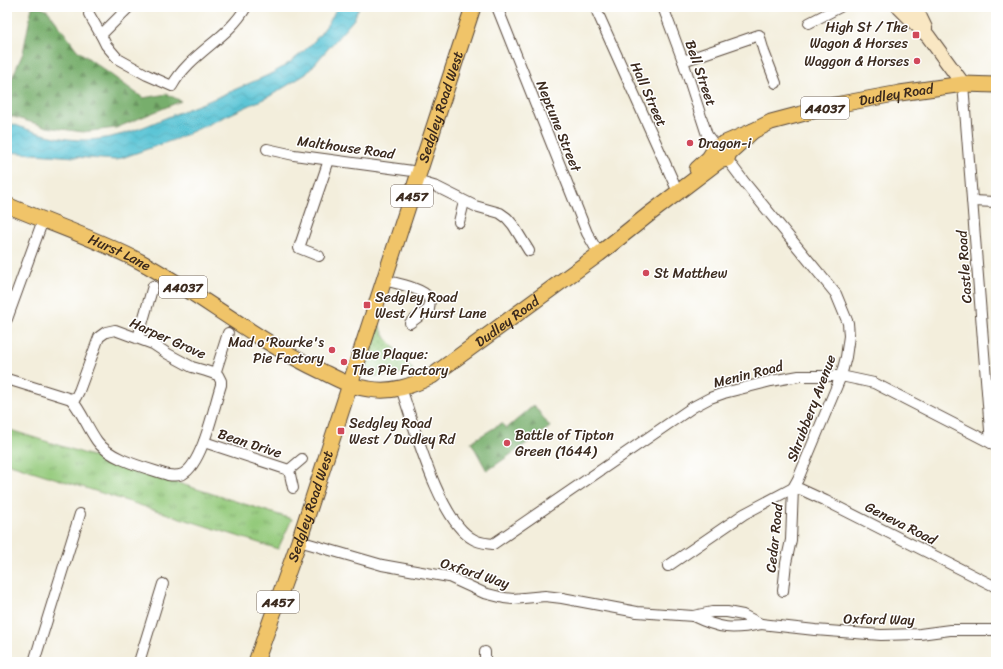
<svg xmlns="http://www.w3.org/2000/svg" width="1003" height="669" font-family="Sriracha,sans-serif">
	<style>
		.grass { fill: url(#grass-dots); stroke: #687a4d }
		.forest { fill: url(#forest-firs); stroke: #596c45 }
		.park { fill: url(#park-tufts); stroke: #687a4d }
		.water { fill: url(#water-waves); stroke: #4b787a }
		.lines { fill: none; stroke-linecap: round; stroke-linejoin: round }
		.street-casing { stroke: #57473a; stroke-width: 12 }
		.secondary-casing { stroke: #57473a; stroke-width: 16 }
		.primary-casing { stroke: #57473a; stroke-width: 17 }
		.street { stroke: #fff; stroke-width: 10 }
		.secondary { stroke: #f9e7c3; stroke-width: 14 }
		.primary { stroke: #f0c469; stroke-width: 15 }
		.poi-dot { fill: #d1495b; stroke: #fff; stroke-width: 1.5 }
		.labels { text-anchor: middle; stroke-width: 3; stroke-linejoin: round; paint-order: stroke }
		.shield { fill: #fff; stroke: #766a62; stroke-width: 1 }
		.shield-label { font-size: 13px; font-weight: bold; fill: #3b2a1e }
		.poi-label { font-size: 14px; fill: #3b2a1e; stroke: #fff; text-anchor: start }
		.street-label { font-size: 14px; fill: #3b2a1e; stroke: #fff }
	</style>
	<defs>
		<pattern id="grass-dots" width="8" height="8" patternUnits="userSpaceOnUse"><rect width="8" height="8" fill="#94ca7c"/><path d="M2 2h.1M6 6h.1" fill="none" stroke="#7aa465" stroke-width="1.8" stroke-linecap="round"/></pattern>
		<pattern id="forest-firs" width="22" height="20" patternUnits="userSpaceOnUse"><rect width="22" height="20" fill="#77ae6c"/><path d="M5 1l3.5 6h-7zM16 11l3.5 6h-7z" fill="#638e58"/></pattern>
		<pattern id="park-tufts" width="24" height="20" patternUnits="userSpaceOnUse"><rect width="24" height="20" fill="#94ca7c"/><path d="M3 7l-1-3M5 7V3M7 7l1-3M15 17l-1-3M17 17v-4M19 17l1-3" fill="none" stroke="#7aa465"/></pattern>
		<pattern id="water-waves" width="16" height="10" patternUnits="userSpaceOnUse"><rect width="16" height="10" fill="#5bc5d6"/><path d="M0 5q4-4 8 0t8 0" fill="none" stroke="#50a9b7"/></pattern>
	</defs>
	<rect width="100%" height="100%" fill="#fff"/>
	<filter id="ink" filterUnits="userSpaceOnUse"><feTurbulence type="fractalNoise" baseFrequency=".025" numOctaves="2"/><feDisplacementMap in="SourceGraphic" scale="8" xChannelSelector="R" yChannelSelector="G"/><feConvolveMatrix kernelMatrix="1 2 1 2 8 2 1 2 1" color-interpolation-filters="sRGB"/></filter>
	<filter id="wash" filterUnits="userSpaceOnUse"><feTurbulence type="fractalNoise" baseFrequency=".012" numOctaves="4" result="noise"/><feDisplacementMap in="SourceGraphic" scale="16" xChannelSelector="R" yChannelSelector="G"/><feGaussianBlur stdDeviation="0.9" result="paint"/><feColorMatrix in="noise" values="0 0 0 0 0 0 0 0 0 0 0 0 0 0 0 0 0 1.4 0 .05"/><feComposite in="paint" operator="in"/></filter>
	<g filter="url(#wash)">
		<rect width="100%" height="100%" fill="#f3eedc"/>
		<path class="grass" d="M 379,325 L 386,338 L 413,370 C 396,376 383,377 366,376 L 364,368 Z"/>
		<g class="forest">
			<polygon points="32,7 40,7 48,11 77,50 143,98 167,94 181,101 116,128 83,132 47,127 7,115 7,89 23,53"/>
			<polygon points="534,405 550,427 487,471 471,442 502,423 506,429"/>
		</g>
		<polygon class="park" points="7,429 292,519 278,549 7,463"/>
		<path class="water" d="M 337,7 L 359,7 L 354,19 L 306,74 L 270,96 L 176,139 L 116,160 L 7,152 L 7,122 C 34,132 60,141 89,140 C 121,138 146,126 175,114 C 195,106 215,99 234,90 C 251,82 270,76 286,65 C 307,51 327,30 337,7 Z"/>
	</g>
	<g filter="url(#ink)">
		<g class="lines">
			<g class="street-casing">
				<g id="street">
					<path d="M 129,7 L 101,35 L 106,45 L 118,59 L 147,75 L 172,86 C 190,53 228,39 246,7"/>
					<polyline points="497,7 587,233 599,254"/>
					<polyline points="595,7 678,192"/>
					<polyline points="663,7 683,61 707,135 716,147"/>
					<polyline points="89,14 101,35"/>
					<polyline points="809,23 840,7"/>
					<polyline points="683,61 759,35 764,52 776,83"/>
					<polyline points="963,84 991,443 995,445"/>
					<polyline points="267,149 294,155 420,172"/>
					<polyline points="417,181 437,187 475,206 500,213 507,218 513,225 529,251"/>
					<polyline points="972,201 996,202"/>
					<polyline points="459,222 464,202"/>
					<polyline points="319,256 299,248 329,160"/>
					<path d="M 384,280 C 394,283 423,288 428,297 C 430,301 430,304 429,309 L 410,323"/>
					<polyline points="7,319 43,220"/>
					<path d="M 115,330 L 153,344 L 168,354 L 192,367 L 206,371 L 218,375 L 221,381 L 221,385 C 214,406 203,463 183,474 C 178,476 174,476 168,475 C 147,468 110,460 97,441 C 87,427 82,412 71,399 L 76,397 L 79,391 L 99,337 L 106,332 Z"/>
					<polyline points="138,338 153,286"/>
					<polyline points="215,374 228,333"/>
					<polyline points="7,379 71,399"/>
					<path d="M 401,388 C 414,425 439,521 473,539 C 479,543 486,543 493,544 L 693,407 L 710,398 L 724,393 L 771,381 L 799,376 L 841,376 L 874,383 L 991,443"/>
					<polyline points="204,442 289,470"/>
					<polyline points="293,488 289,470 302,459"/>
					<polyline points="299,541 382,565 449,577 484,593 504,598 513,599 545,596 562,598 637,612 693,616 712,612 727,612 743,615 761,624 815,630 881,635 920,634 950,630 996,630"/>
					<polyline points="668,566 744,514 793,488 798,479 841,376 846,357 849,336 848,323 836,294 745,183 727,159"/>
					<polyline points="783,591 786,563 791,540 793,488 800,489 826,501 996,587"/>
					<path d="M 693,616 C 720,629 732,630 761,624"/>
					<polyline points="34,662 80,514"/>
					<polyline points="139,662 163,584"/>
					<polyline points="485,662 485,652"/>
				</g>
			</g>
			<g class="secondary-casing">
				<g id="secondary">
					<polyline points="899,7 928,36 963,84"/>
					<polyline points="915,7 925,28"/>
				</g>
			</g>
			<g class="primary-casing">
				<g id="primary">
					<path id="s1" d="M 697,169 L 709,158 L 716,147 L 753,131 L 771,122 L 835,105 L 900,93 L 963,84 L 996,85"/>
					<path id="s2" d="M 7,205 C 51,224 98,239 141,262 C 202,295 257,341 321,371 C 337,379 351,387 369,389 C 392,393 412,386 432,376 L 599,254 L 648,215 L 719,161 L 727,159 L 729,153 L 753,131"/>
					<path id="s3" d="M 256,662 L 299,541 L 473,7"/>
				</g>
			</g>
			<use href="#street" class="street"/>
			<use href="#secondary" class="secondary"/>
			<use href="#primary" class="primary"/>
		</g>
	</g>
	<g class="poi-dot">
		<rect x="912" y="31" width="8" height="8" rx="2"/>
		<circle cx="917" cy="61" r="4"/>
		<circle cx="690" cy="143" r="4"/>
		<circle cx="646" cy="273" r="4"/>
		<rect x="363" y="301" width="8" height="8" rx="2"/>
		<circle cx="332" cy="350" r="4"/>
		<circle cx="344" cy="362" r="4"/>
		<rect x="337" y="427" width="8" height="8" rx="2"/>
		<circle cx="507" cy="443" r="4"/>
	</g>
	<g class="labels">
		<g class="shield">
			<rect x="801" y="97" width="48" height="22" rx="3"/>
			<rect x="391" y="185" width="42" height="22" rx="3"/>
			<rect x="159" y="276" width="48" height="22" rx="3"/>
			<rect x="257" y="591" width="42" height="22" rx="3"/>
		</g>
		<g class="shield-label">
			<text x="825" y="113">A4037</text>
			<text x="412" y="201">A457</text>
			<text x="183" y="292">A4037</text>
			<text x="278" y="607">A457</text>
		</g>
		<g class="poi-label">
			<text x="908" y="32" text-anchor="end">High St / The<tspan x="908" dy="16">Wagon &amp; Horses</tspan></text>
			<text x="909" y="66" text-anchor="end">Waggon &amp; Horses</text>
			<text x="698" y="148">Dragon-i</text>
			<text x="654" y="278">St Matthew</text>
			<text x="375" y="302">Sedgley Road<tspan x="375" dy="16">West / Hurst Lane</tspan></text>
			<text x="324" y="347" text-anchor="end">Mad o'Rourke's<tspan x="324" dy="16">Pie Factory</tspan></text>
			<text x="352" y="359">Blue Plaque:<tspan x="352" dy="16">The Pie Factory</tspan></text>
			<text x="349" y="428">Sedgley Road<tspan x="349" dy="16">West / Dudley Rd</tspan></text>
			<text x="515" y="440">Battle of Tipton<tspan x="515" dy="16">Green (1644)</tspan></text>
		</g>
		<g class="street-label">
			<text transform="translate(701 73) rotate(71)" y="5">Bell Street</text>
			<text transform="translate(649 94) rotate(66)" y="5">Hall Street</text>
			<text dy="5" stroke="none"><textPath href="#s1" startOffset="218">Dudley Road</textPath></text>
			<text dy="5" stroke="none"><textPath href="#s3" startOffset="585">Sedgley Road West</textPath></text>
			<text transform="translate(559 126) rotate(68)" y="5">Neptune Street</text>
			<text transform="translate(346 147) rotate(8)" y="5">Malthouse Road</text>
			<text dy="5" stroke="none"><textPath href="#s2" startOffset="122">Hurst Lane</textPath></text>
			<text transform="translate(964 267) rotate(-94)" y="5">Castle Road</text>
			<text dy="5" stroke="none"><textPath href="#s2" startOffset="566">Dudley Road</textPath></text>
			<text transform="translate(168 338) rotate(24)" y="5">Harper Grove</text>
			<text transform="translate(748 374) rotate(-14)" y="5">Menin Road</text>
			<text transform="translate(811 408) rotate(-69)" y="5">Shrubbery Avenue</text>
			<text transform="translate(250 443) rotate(18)" y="5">Bean Drive</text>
			<text dy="5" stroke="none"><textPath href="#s3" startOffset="165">Sedgley Road West</textPath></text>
			<text transform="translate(901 523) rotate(27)" y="5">Geneva Road</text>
			<text transform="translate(774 538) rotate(-84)" y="5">Cedar Road</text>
			<text transform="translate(475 573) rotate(18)" y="5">Oxford Way</text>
			<text transform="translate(879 619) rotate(1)" y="5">Oxford Way</text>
		</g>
	</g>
	<rect width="1003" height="669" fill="none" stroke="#fff" stroke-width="24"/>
</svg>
